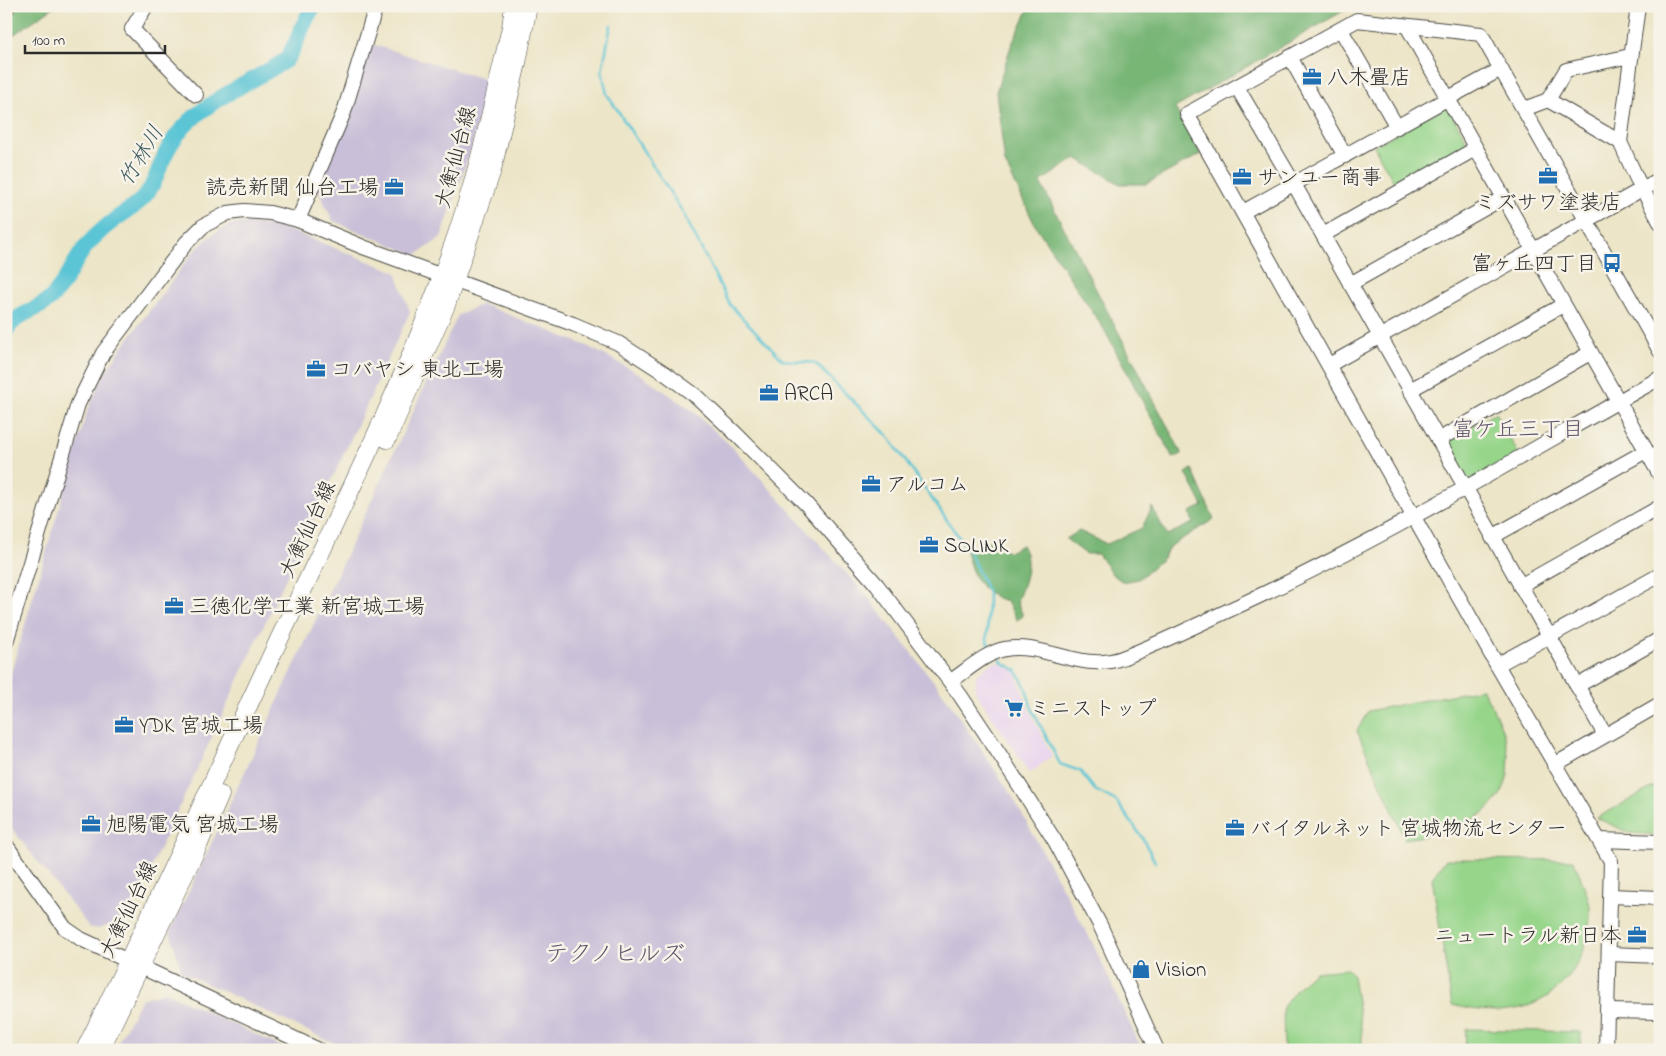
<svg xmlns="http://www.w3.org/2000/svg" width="1666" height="1056" font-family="'Indie Flower','Klee One',sans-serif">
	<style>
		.built { fill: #e8d2ef }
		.industrial { fill: #c9bfd8 }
		.green { fill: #96d58a; stroke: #60805a }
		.forest { fill: #78b676; stroke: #527050 }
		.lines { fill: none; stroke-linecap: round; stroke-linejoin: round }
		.stream { stroke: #5bc5d5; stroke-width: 2.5 }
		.river { stroke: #5bc5d5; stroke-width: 16 }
		.minor-casing { stroke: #484742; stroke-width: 16 }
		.major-casing { stroke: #484742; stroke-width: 19 }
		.minor { stroke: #fff; stroke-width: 14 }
		.major { stroke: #fff; stroke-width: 18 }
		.labels { text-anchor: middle; stroke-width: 5; stroke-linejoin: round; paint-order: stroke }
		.poi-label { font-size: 21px; fill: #2b2b2b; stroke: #f7f3e8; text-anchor: start }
		.street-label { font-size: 21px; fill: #2b2b2b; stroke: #f7f3e8 }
		.water-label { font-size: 22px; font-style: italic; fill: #39595e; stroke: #f7f3e8 }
		.neighbourhood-label { font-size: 22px; fill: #5f556c; stroke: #f7f3e8 }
		.quarter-label { font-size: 24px; fill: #5f556c; stroke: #f7f3e8 }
	</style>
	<rect width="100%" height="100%" fill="#f7f3e8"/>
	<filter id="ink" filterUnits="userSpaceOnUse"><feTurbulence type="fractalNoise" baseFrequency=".02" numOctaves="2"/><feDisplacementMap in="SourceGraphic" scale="10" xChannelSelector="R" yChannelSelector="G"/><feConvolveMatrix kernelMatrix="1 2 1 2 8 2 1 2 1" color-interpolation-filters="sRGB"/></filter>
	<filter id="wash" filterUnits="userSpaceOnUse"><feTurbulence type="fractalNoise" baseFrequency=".0096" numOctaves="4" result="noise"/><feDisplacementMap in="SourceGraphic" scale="20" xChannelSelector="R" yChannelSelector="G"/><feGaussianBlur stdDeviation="1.12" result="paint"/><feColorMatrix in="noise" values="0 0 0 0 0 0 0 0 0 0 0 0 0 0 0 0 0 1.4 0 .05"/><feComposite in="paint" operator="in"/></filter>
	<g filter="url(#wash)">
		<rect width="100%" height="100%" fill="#ece5c7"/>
		<polygon class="built" points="997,662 1015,671 1029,710 1052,756 1030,773 975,691 976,677 980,671 993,663"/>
		<g class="industrial">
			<polygon points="371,44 487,80 471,149 441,238 416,255 333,221 318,190"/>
			<polygon points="251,223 281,227 396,272 410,312 128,917 99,929 89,927 6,821 6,690 86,415 100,381 120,350 195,250 213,234 232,224"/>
			<polygon points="482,304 587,346 640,374 694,412 734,449 867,596 945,696 1011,794 1092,942 1142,1050 348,1050 182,972 170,932 458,315"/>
			<polygon points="165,992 288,1050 114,1050 141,999"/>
		</g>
		<g class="green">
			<polygon points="1443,107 1449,109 1469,145 1466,149 1397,188 1374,146"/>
			<polygon points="1496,413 1519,455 1468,481 1445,445 1447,439"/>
			<path d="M 1482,689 C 1537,779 1504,826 1405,839 L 1357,731 L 1368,711 Z"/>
			<polygon points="1660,783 1660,835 1629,833 1597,818"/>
			<path d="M 1446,859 L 1574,860 C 1578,872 1589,896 1590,907 C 1592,954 1564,1000 1516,1009 C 1494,1013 1473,1010 1452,1005 L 1432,878 Z"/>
			<polygon points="1347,969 1353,975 1362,1034 1362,1050 1284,1050 1283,1007 1298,987 1315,972"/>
			<polygon points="1466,1029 1581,1032 1581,1050 1465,1050"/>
		</g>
		<g class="forest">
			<polygon points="6,6 55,6 6,40"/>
			<polygon points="1030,6 1352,6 1175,108 1201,154 1146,184 1120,184 1076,158 1040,182 1182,454 1173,458 1105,331 1035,225 1005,163 996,92 1011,46"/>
			<polygon points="1192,469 1214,519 1169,547 1164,557 1139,579 1123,582 1112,574 1098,554 1086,554 1066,539 1079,531 1107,544 1142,528 1152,507 1167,535 1193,523 1190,512 1203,506 1186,473"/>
			<path d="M 992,540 L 1009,552 L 1022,545 C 1033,563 1024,583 1017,601 L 1023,616 L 1017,620 L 1006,600 C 1000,600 997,598 992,594 C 974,583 971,570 966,551 Z"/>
		</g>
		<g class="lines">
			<g class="stream">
				<polyline points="611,25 602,71 607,94 682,211 730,305 783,360 815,363 888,436 970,553 988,593 987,642 990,646"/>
				<polyline points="1000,659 1003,663 1016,670 1025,686 1032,709 1060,764 1080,771 1095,790 1116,801 1142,837 1155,862"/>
			</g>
			<path class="river" d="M 6,331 C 16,312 37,312 51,298 C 67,283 73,261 88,244 C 95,236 104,228 113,221 C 127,210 136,208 148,192 C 156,181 159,167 165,155 C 169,146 176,136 182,129 C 211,97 251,83 286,60 C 298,44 301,24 314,6"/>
		</g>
	</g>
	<g filter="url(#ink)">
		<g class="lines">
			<g class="minor-casing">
				<g id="minor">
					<polyline points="146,6 132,29 196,95"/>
					<polyline points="1638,6 1620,142 1637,179 1660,222"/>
					<polyline points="6,9 8,6"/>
					<polyline points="1407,26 1660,475"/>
					<polyline points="1341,30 1397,127"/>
					<polyline points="1290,57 1345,156"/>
					<polyline points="1237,87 1294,184 1605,735"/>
					<polyline points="1548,100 1620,142"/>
					<polyline points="1524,109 1548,100 1566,70 1630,56"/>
					<polyline points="1243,212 1501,69"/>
					<polyline points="298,220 344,112 376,6"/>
					<polyline points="1323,235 1475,149"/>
					<polyline points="1350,284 1503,198"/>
					<polyline points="1329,365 1660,179"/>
					<polyline points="1410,390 1563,305"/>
					<polyline points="1438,440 1590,353"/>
					<polyline points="1492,537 1646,451"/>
					<polyline points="1520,586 1660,507"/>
					<polyline points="6,642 78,404 103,353 186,243 203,226 228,213 244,211 270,213 298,220 363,247 573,324 618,343 666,374 696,396 733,431 806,504 877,585 960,695 1000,755 1055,841 1100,925 1157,1050"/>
					<polyline points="1497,665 1660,575"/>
					<path d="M 951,681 C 966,671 987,652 1005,649 C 1045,642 1080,673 1122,658 C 1161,643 1199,624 1238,606 C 1383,539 1520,456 1660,378"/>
					<polyline points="1577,686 1660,639"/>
					<polyline points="1554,765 1660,704"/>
					<polyline points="1599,840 1660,842"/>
					<polyline points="6,845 65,928 81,939 319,1050"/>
					<polyline points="1611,896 1660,898"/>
					<polyline points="1609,954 1660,956"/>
					<polyline points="1607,1011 1660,1012"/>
					<polyline points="1606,1050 1611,861 1497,665 1187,114 1357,20 1481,34 1660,351"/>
				</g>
			</g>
			<g class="major-casing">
				<g id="major">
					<polyline points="387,439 446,305 492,170 517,63 528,6"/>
					<path d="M 85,1050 C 151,917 213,781 276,646 C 337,517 403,388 450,254 C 477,180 493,104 511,27 L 514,6"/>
					<polyline points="100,1050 197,848 220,795"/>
				</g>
			</g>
			<use href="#minor" class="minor"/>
			<use href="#major" class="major"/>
		</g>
	</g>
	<defs>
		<g id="office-bare" transform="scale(1.5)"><path d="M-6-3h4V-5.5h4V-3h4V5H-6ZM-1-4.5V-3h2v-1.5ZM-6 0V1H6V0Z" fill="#1f6fb2" stroke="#f7f3e8" stroke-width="2.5" paint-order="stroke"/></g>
		<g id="bus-bare" transform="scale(1.5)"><path d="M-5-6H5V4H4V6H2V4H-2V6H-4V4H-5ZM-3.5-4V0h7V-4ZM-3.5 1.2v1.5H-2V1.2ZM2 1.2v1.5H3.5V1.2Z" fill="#1f6fb2" stroke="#f7f3e8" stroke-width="2.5" paint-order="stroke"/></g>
		<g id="supermarket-bare" transform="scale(1.5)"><path d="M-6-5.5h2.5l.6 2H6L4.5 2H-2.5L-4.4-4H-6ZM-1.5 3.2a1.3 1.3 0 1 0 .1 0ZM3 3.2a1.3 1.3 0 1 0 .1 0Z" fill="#1f6fb2" stroke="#f7f3e8" stroke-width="2.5" paint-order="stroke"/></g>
		<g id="shop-bare" transform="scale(1.5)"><path d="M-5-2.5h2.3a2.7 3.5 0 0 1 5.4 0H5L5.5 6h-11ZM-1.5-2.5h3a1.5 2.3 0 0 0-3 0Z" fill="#1f6fb2" stroke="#f7f3e8" stroke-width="2.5" paint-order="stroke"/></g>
	</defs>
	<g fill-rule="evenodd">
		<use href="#office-bare" x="1312" y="77"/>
		<use href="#office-bare" x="1548" y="176"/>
		<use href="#office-bare" x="1242" y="177"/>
		<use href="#office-bare" x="394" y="187"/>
		<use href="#bus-bare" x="1612" y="263"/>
		<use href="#office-bare" x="316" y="369"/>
		<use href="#office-bare" x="769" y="393"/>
		<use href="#office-bare" x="871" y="484"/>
		<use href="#office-bare" x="929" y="545"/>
		<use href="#office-bare" x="174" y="606"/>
		<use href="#supermarket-bare" x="1014" y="708"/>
		<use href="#office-bare" x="124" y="725"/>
		<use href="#office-bare" x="91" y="824"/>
		<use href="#office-bare" x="1235" y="828"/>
		<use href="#office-bare" x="1637" y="935"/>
		<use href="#shop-bare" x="1141" y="969"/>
	</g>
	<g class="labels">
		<g class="poi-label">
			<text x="1327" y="84">八木畳店</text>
			<text x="1257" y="184">サンユー商事</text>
			<text x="379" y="194" text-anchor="end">読売新聞 仙台工場</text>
			<text x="1548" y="209" text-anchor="middle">ミズサワ塗装店</text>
			<text x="1597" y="270" text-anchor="end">富ヶ丘四丁目</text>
			<text x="331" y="376">コバヤシ 東北工場</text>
			<text x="784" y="400">ARCA</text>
			<text x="886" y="491">アルコム</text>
			<text x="944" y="552">SOLINK</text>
			<text x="189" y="613">三徳化学工業 新宮城工場</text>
			<text x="1029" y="715">ミニストップ</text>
			<text x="139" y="732">YDK 宮城工場</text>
			<text x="106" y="831">旭陽電気 宮城工場</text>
			<text x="1250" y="835">バイタルネット 宮城物流センター</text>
			<text x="1622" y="942" text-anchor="end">ニュートラル新日本</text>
			<text x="1156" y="976">Vision</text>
		</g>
		<g class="street-label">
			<text transform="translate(455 157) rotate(-75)" y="7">大衡仙台線</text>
			<text transform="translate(307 529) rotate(-65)" y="7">大衡仙台線</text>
			<text transform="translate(128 909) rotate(-64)" y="7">大衡仙台線</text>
		</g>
		<g class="water-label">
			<text transform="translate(140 155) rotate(-59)" y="8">竹林川</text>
		</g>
		<g class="neighbourhood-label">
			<text x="1518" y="436">富ケ丘三丁目</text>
		</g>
		<g class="quarter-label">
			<text x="615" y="961">テクノヒルズ</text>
		</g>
	</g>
	<rect width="1666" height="1056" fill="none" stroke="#f7f3e8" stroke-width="25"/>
	<path d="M25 45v8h140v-8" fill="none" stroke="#2b2b2b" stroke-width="2.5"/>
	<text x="32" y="45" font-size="15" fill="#2b2b2b" stroke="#f7f3e8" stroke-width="4" paint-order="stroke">100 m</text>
</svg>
